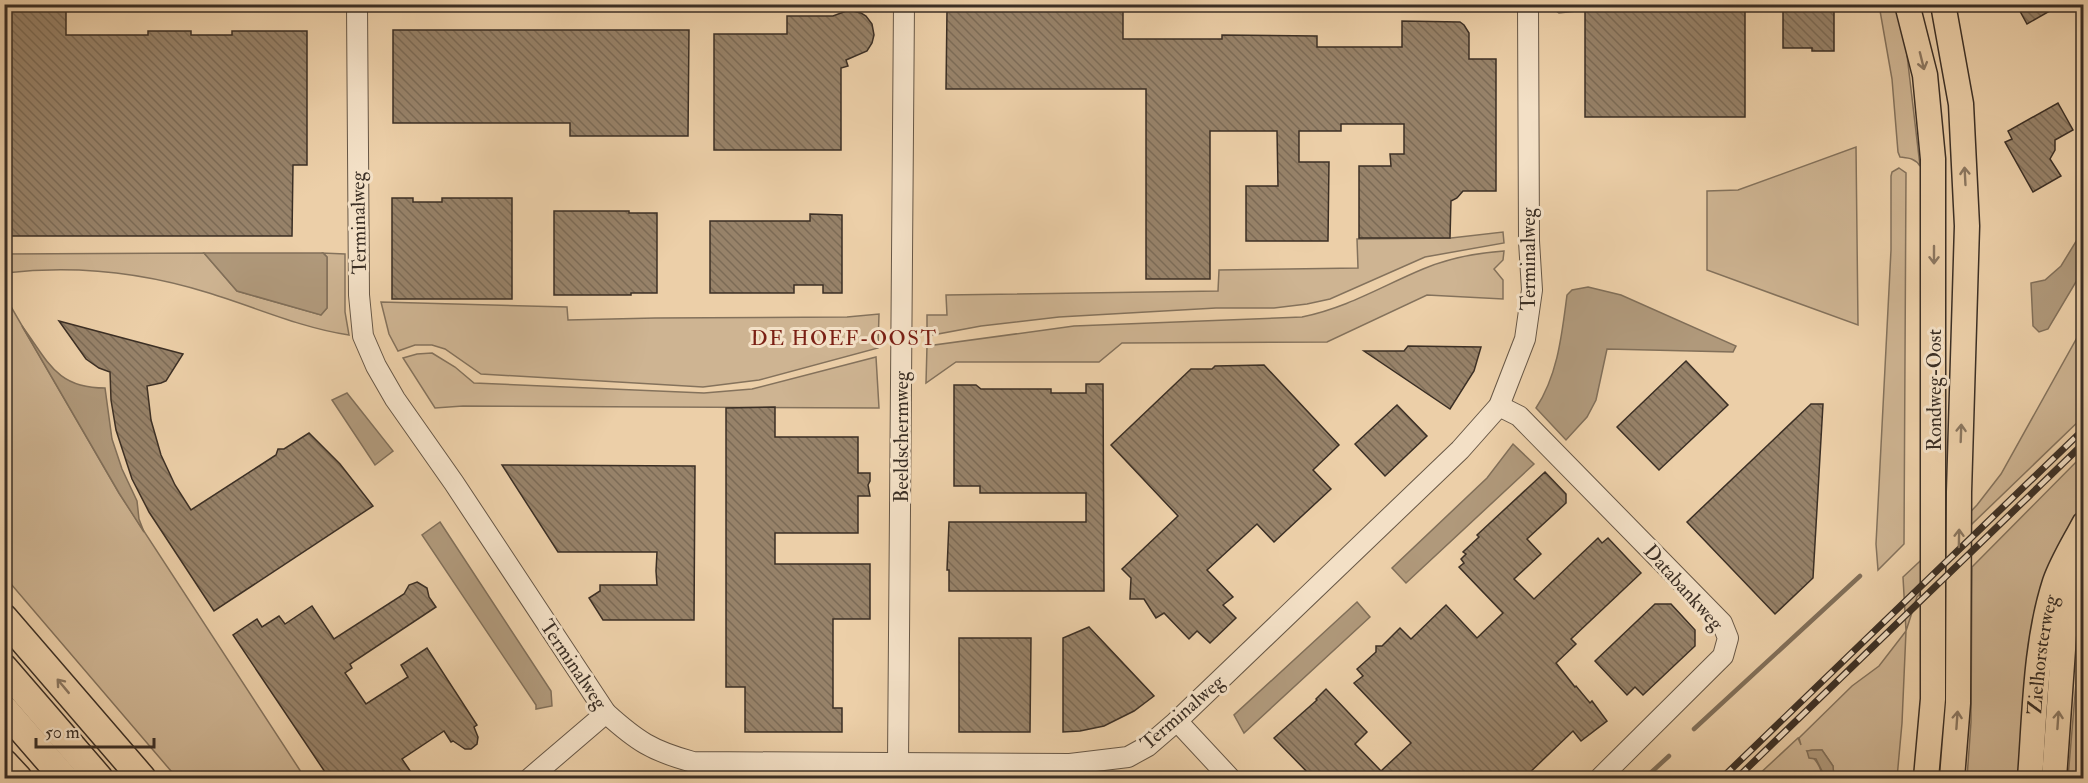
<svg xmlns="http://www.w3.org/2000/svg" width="2088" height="783" font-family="'IM FELL Double Pica',serif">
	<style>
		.green { fill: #ceb492; stroke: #84725c; stroke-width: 1.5 }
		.water { fill: #b0997b; stroke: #816f59; stroke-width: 1.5 }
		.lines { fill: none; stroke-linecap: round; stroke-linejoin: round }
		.stream { stroke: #816f59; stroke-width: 4.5 }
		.building { fill: url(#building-back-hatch); stroke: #3b2f25; stroke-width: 1.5 }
		.minor-casing { stroke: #675746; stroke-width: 22 }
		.major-casing { stroke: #3b2f25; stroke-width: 27 }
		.highway-casing { stroke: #3b2f25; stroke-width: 30 }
		.minor { stroke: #f3e0c6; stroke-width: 20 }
		.major { stroke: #eccfa8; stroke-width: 24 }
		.highway { stroke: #eccfa8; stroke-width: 27 }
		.rail-casing { stroke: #3b2f25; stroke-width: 7 }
		.rail { stroke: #f3e0c6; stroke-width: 4.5; stroke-dasharray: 14; stroke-linecap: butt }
		.oneway { stroke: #8b7760 }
		.labels { text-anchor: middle; stroke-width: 6; stroke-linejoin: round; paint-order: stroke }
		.street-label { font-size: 20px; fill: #3b2f25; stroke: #f3e0c6 }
		.neighbourhood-label { font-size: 21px; letter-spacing: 1.5px; fill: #7a1f14; stroke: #f3e0c6 }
	</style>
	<defs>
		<pattern id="building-back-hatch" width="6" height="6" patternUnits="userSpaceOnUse" patternTransform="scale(1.5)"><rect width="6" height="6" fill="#978269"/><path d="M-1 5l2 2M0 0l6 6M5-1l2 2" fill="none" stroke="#7c6b56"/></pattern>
	</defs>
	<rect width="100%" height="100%" fill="#eccfa8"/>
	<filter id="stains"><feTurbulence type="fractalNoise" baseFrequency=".00333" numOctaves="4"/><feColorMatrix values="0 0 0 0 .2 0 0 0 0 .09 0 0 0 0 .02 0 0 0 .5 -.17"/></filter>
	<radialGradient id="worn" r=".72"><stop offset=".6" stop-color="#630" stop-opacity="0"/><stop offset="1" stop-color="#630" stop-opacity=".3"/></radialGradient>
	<g class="green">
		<path d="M 1879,5 L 1899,5 L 1905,38 L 1920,166 C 1915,158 1908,158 1900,157 L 1898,152 L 1892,79 Z"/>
		<polygon points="1856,147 1858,325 1707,270 1707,191 1738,190"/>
		<polygon points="1899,168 1906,173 1904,544 1878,570 1876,544 1891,250 1891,176 1892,172"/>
		<polygon points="1503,232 1504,243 1425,257 1330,299 1307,304 1274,308 1216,308 1059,317 981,326 927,336 927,315 947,315 946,295 1218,291 1219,270 1358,268 1357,239 1451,238"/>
		<path d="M 1504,251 L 1503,260 L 1494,269 L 1503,280 L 1503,299 L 1427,295 L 1327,342 L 1122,343 L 1099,362 L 956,362 L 926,383 L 927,346 L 1074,326 L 1302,317 C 1349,307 1380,287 1423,269 C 1449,258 1476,253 1504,251 Z"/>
		<path d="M 204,253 L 237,291 L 321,315 L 327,308 L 327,257 L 323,253 L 345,254 L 345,312 L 349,335 C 301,328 255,307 209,293 C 142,272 73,265 5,273 L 4,254 Z"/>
		<polygon points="4,298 6,298 119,493 305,778 177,778 5,577"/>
		<polygon points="381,302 567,307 568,320 655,318 847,317 879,314 878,348 759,380 703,387 481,374 445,349 432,345 415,345 398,351 389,334"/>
		<path d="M 2083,327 L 2083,417 L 1972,524 L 1948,567 L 1917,597 L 1906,631 L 1902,723 L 1897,778 L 1834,778 L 1833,766 L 1822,750 L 1807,751 C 1815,759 1822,767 1822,778 L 1755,778 L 1798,738 L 1801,745 L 1799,738 L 1852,686 L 1879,666 L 1906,631 L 1903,577 L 1948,535 L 1977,505 L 2001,474 Z"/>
		<polygon points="432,353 455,367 474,383 704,393 752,389 876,357 879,408 463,406 435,408 403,358 417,354"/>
		<polygon points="2083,455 2083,504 2073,522 2024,778 1967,778 1971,722 1972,567"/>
		<polygon points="2083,600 2083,778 2068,778"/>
	</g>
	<g class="water">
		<polygon points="1552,5 1581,5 1581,6 1576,11 1559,13 1552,8"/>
		<polygon points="2083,230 2083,270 2048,329 2039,332 2033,326 2031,283 2045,280 2061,266"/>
		<polygon points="204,253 323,253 327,257 327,308 321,315 237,291"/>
		<path d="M 1588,287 L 1621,295 L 1736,346 L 1733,352 L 1607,349 L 1596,400 L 1587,417 L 1566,440 L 1536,408 C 1558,375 1562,333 1567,295 L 1572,290 Z"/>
		<path d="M 22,326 C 48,361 56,388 105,388 L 112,439 L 122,469 L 137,501 L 139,519 L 144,532 L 119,493 Z"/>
		<polygon points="347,393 393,451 375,465 332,400"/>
		<polygon points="1513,444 1534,464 1406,583 1392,568 1487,478"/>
		<polygon points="440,522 551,691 552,706 536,709 536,705 422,535"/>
		<polygon points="1357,602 1370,617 1244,733 1234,715"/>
		<polygon points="1812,750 1822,750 1833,766 1834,778 1822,778 1822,771 1816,759 1809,758 1807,751"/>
	</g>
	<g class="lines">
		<g class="stream">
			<polyline points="1694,729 1860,576"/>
			<polyline points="1645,778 1669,756"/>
		</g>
	</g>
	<g class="building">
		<polygon points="4,4 66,4 66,35 148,35 148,31 191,31 191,35 232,35 232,31 307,31 307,165 293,165 292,236 4,236"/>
		<rect x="1585" y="4" width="160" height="113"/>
		<polygon points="1783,4 1834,4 1834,51 1812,51 1812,48 1783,48"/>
		<polygon points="2016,4 2062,4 2027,24"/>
		<polygon points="849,10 861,13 866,16 872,24 874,35 872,43 867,51 846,60 848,66 841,68 841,150 714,150 714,34 787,34 787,16 833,16"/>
		<polygon points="947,10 1123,10 1123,39 1222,39 1222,35 1317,36 1317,47 1402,47 1402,21 1460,22 1464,25 1469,33 1469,59 1496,59 1496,191 1463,191 1457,198 1451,201 1450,238 1359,238 1359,166 1391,166 1390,154 1404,154 1404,124 1341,124 1341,131 1299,131 1299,162 1329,162 1328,241 1246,241 1246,186 1278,186 1277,131 1210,131 1210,279 1146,279 1146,89 946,89"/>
		<polygon points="393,30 689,30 688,136 570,136 570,123 393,123"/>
		<polygon points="2058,103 2073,130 2055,140 2055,150 2050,159 2061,176 2033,192 2005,142 2012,139 2008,131"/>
		<polygon points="392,198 413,198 413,202 442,202 442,198 512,198 512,299 392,299"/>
		<polygon points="554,211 629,211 629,213 657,213 657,293 631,293 631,295 554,295"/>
		<polygon points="810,214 842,215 842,293 823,293 823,285 794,285 794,293 710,293 710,221 810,221"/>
		<polygon points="59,321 183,354 166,381 161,383 147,386 151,420 161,455 175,485 191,510 276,455 278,449 284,449 309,433 340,464 373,506 214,611 149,512 132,479 116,430 111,400 110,372 99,368 86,359"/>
		<polygon points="1408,346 1481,347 1474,371 1450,409 1364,351 1404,351"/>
		<polygon points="1686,361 1728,405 1659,470 1617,427"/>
		<polygon points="1264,365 1339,445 1313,470 1331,489 1274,542 1257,524 1207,570 1233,597 1223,605 1236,618 1210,643 1197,631 1189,639 1164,613 1156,618 1144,599 1130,599 1131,578 1122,569 1178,516 1111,445 1191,369 1212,369 1215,366"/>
		<polygon points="1086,384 1103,384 1104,591 949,591 949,570 947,570 949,522 1086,522 1086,493 980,493 980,486 954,486 954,385 976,385 981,389 1051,389 1051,393 1086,393"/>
		<polygon points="1811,404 1823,404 1813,578 1775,614 1687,522"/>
		<polygon points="1397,405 1427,436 1385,476 1355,444"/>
		<polygon points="775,407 775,437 858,437 858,473 870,473 870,481 868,485 870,496 858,496 858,533 775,533 775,564 870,564 870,619 833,619 833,708 842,708 842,732 745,732 745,687 726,687 726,408"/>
		<polygon points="502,465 695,466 694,620 603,620 589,598 600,591 600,585 657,585 656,571 657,552 558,552"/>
		<polygon points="1545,472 1566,494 1566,503 1527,539 1541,554 1514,579 1534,599 1598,538 1602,543 1608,538 1641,573 1571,639 1576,644 1556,663 1575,687 1576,686 1590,703 1592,701 1607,721 1581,741 1573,731 1524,778 1313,778 1274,738 1317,700 1316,699 1326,689 1367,732 1355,744 1381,771 1411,743 1354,683 1363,676 1357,669 1376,652 1376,646 1382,646 1400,628 1411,639 1446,605 1477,638 1503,613 1459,567 1464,563 1461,559 1466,554 1463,552 1479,537 1477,535"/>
		<polygon points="417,582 427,588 429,597 436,607 350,664 352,668 345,673 366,704 408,677 401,665 427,648 477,725 474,727 478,737 477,744 471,749 465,749 453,741 451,742 444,731 402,759 415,778 329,778 233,635 257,619 262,627 279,616 285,624 312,606 334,639 404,594 409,585"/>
		<polygon points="1655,604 1671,604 1695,630 1695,646 1643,695 1635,687 1627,695 1595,661"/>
		<polygon points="1089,627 1154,696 1134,711 1104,726 1080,731 1063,732 1063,638"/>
		<polygon points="959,638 1031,638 1030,732 959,732"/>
	</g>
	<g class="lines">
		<g class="minor-casing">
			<g id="minor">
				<path d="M 357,4 L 359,295 L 363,336 L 376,366 L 395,399 L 454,483 L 606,713 C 637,741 652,751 693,762 L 1070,764 L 1128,757 L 1148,746 L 1177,721 L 1460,450 L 1499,406 L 1525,339 L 1532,290 L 1529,241 L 1528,4"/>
				<polyline points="1499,406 1519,416 1722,623 1728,638 1723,656 1600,778"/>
				<polyline points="1177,721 1230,778"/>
				<polyline points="898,762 904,4"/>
				<polyline points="530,778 606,713"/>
			</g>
		</g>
		<g class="major-casing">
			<g id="major">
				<polyline points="1907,4 1925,75 1933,159 1933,699 1926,778"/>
				<polyline points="1943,4 1961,104 1967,226 1959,492 1958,703 1952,778"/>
				<path id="s1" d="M 2030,778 C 2035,714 2035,644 2055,582 C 2062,562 2074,543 2084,524"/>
				<polyline points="2054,778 2065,621 2074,560"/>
			</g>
		</g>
		<g class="highway-casing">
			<g id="highway">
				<polyline points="4,618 142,778"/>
				<polyline points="4,668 99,778"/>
				<polyline points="4,709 64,778"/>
				<polyline points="4,763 18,778"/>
			</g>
		</g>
		<use href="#minor" class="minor"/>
		<use href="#major" class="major"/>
		<use href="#highway" class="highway"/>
		<g class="rail-casing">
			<g id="rail">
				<polyline points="1722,778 2084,429"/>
				<polyline points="1737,778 2084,443"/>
			</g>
		</g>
		<use href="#rail" class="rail"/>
	</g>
	<defs><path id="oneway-shaft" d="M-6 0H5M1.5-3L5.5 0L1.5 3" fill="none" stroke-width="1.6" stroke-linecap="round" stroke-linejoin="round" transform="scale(1.5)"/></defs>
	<g class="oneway">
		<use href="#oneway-shaft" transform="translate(1922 61) rotate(76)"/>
		<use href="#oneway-shaft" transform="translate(1965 176) rotate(-93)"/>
		<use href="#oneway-shaft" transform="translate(1934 255) rotate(90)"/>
		<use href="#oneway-shaft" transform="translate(1961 433) rotate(-88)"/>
		<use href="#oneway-shaft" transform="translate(1959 538) rotate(-89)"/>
		<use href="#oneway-shaft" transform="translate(63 686) rotate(-130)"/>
		<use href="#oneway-shaft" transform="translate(1957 720) rotate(-86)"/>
		<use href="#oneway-shaft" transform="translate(2058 720) rotate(-86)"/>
	</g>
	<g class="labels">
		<g class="street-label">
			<text transform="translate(358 223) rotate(-91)" y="7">Terminalweg</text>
			<text transform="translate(1528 259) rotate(-90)" y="7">Terminalweg</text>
			<text transform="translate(1934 390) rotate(-90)" y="7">Rondweg-Oost</text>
			<text transform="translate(901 437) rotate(-90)" y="7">Beeldschermweg</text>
			<text transform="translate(1684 587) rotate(48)" y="7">Databankweg</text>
			<text dy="7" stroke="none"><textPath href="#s1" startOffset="124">Zielhorsterweg</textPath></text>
			<text transform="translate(574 664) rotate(56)" y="7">Terminalweg</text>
			<text transform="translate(1182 712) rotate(-41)" y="7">Terminalweg</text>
		</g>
		<g class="neighbourhood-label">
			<text x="844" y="345">DE HOEF-OOST</text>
		</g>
	</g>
	<rect width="2088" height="783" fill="none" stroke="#eccfa8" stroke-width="24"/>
	<rect x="6" y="6" width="2076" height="771" fill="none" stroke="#3b2f25" stroke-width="3"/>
	<rect x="12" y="12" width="2064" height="759" fill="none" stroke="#3b2f25" stroke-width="1.5"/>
	<path d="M36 738v9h118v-9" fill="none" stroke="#3b2f25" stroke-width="3"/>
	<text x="45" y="738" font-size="18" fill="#3b2f25" stroke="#f3e0c6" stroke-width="4.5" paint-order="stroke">50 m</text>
	<rect width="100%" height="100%" filter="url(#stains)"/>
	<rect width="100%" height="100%" fill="url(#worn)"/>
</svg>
